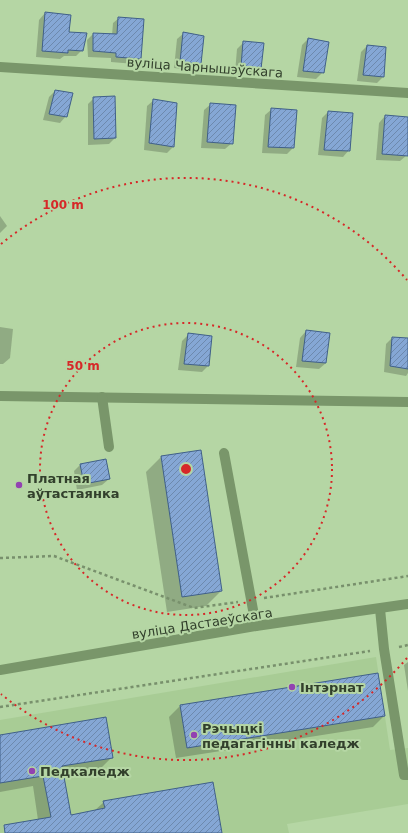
<svg xmlns="http://www.w3.org/2000/svg" width="408" height="833" font-family="'DejaVu Sans',sans-serif">
	<style>
		.built { fill: #a8cc95 }
		.shadow { fill: #0003 }
		.building { fill: url(#building-hatch); stroke: #406089 }
		.lines { fill: none; stroke-linecap: round; stroke-linejoin: round }
		.path { stroke: #78906c; stroke-width: 2.5; stroke-dasharray: 3 3; stroke-linecap: butt }
		.minor { stroke: #79966a; stroke-width: 10 }
		.ring { fill: none; stroke: #d62828; stroke-width: 2; stroke-dasharray: 2 4 }
		.poi-dot { fill: #9242b1; stroke: #b5d6a4; stroke-width: 1.5 }
		.labels { text-anchor: middle; stroke-width: 4; stroke-linejoin: round; paint-order: stroke }
		.street-label { font-size: 13px; fill: #32402c; stroke: #b5d6a4 }
		.poi-label { font-size: 13px; font-weight: bold; fill: #32402c; stroke: #b5d6a4; text-anchor: start }
		.centre { fill: #d62828; stroke: #b5d6a4; stroke-width: 2 }
		.ring-label { font-size: 12px; text-anchor: middle; font-weight: bold; fill: #d62828; stroke: #b5d6a4; stroke-width: 4; stroke-linejoin: round; paint-order: stroke }
	</style>
	<defs>
		<pattern id="building-hatch" width="6" height="6" patternUnits="userSpaceOnUse"><rect width="6" height="6" fill="#85a7d5"/><path d="M-1 1l2-2M0 6l6-6M5 7l2-2" fill="none" stroke="#6d89ad"/></pattern>
	</defs>
	<rect width="100%" height="100%" fill="#b5d6a4"/>
	<polygon class="built" points="376,657 390,750 408,748 408,804 287,824 289,833 0,833 0,720"/>
	<g class="shadow">
		<polygon points="45,13 68,32 82,50 76,56 64,56 60,59 36,57 39,20"/>
		<polygon points="119,18 140,59 135,64 111,62 111,58 88,57 87,40 93,34 112,35 113,23"/>
		<polygon points="184,33 200,64 193,70 174,68 177,39"/>
		<polygon points="308,39 323,72 316,79 297,77 302,45"/>
		<polygon points="244,42 260,68 254,75 235,73 237,49"/>
		<polygon points="367,46 383,77 377,83 357,81 361,52"/>
		<polygon points="55,91 66,116 60,123 43,120 49,97"/>
		<polygon points="94,98 115,138 109,144 88,145 88,104"/>
		<polygon points="154,100 176,104 173,147 167,153 144,150 147,106"/>
		<polygon points="211,104 232,143 225,149 201,148 204,110"/>
		<polygon points="272,109 293,148 287,154 262,153 265,115"/>
		<polygon points="328,112 349,150 343,157 318,155 322,118"/>
		<polygon points="385,116 408,118 407,155 400,161 376,160 379,123"/>
		<polygon points="0,216 7,226 0,233"/>
		<polygon points="0,327 13,329 10,358 3,364 0,364"/>
		<polygon points="306,331 326,363 319,369 296,367 300,338"/>
		<polygon points="189,334 208,366 202,372 178,370 182,341"/>
		<polygon points="392,338 408,339 408,373 406,376 384,372 386,344"/>
		<polygon points="161,457 221,591 206,606 167,612 146,472"/>
		<polygon points="80,465 109,479 102,485 77,490 74,471"/>
		<polygon points="408,662 408,691 404,665"/>
		<polygon points="180,706 384,716 373,727 176,758 169,717"/>
		<polygon points="0,736 112,757 101,768 63,775 70,816 94,811 104,802 221,833 6,833 38,820 33,786 0,792"/>
	</g>
	<g class="building">
		<polygon points="45,12 71,15 69,32 87,33 83,51 68,50 68,53 42,51"/>
		<polygon points="118,17 144,19 141,59 116,57 116,53 93,51 93,33 117,34"/>
		<polygon points="183,32 204,36 201,64 180,62"/>
		<polygon points="308,38 329,42 324,73 303,71"/>
		<polygon points="243,41 264,43 261,69 241,67"/>
		<polygon points="367,45 386,47 384,77 363,75"/>
		<polygon points="55,90 73,93 67,117 49,114"/>
		<polygon points="115,96 116,138 94,139 93,97"/>
		<polygon points="153,99 177,103 174,147 149,143"/>
		<polygon points="210,103 236,105 233,144 207,142"/>
		<polygon points="271,108 297,110 294,148 268,147"/>
		<polygon points="328,111 353,113 350,151 324,150"/>
		<polygon points="385,115 408,117 408,156 382,154"/>
		<polygon points="306,330 330,333 326,363 302,361"/>
		<polygon points="188,333 212,336 209,366 184,364"/>
		<polygon points="392,337 408,338 408,369 390,366"/>
		<polygon points="201,450 222,591 182,597 161,456"/>
		<polygon points="106,459 110,479 84,484 80,464"/>
		<polygon points="378,673 385,716 187,748 180,705"/>
		<polygon points="106,717 113,758 62,766 71,815 105,808 103,801 213,782 222,833 5,833 4,825 51,817 43,776 0,783 0,735"/>
	</g>
	<g class="lines">
		<g class="path">
			<polyline points="0,558 54,556 194,608 238,602"/>
			<polyline points="264,598 408,576"/>
			<polyline points="399,647 408,645"/>
			<polyline points="0,707 370,651"/>
		</g>
		<g class="minor">
			<polyline points="0,67 408,93"/>
			<polyline points="0,396 408,402"/>
			<polyline points="102,397 109,447"/>
			<polyline points="224,453 256,626"/>
			<polyline points="380,609 384,649 404,775 408,775"/>
			<polyline points="0,670 256,626 408,604"/>
		</g>
	</g>
	<g class="ring">
		<circle cx="186" cy="469" r="146"/>
		<path d="M407 658A291 291 0 0 1 1 694M1 244A291 291 0 0 1 407 280"/>
	</g>
	<g class="poi-dot">
		<circle cx="19" cy="485" r="4"/>
		<circle cx="292" cy="687" r="4"/>
		<circle cx="194" cy="735" r="4"/>
		<circle cx="32" cy="771" r="4"/>
	</g>
	<g class="labels">
		<g class="street-label">
			<text transform="translate(205 67) rotate(4)" y="5">вуліца Чарнышэўскага</text>
			<text transform="translate(202 623) rotate(-9)" y="5">вуліца Дастаеўскага</text>
		</g>
		<g class="poi-label">
			<text x="27" y="483">Платная<tspan x="27" dy="15">аўтастаянка</tspan></text>
			<text x="300" y="692">Інтэрнат</text>
			<text x="202" y="733">Рэчыцкі<tspan x="202" dy="15">педагагічны каледж</tspan></text>
			<text x="40" y="776">Педкаледж</text>
		</g>
	</g>
	<circle cx="186" cy="469" r="6" class="centre"/>
	<g class="ring-label">
		<text x="63" y="209">100 m</text>
		<text x="83" y="370">50 m</text>
	</g>
</svg>
